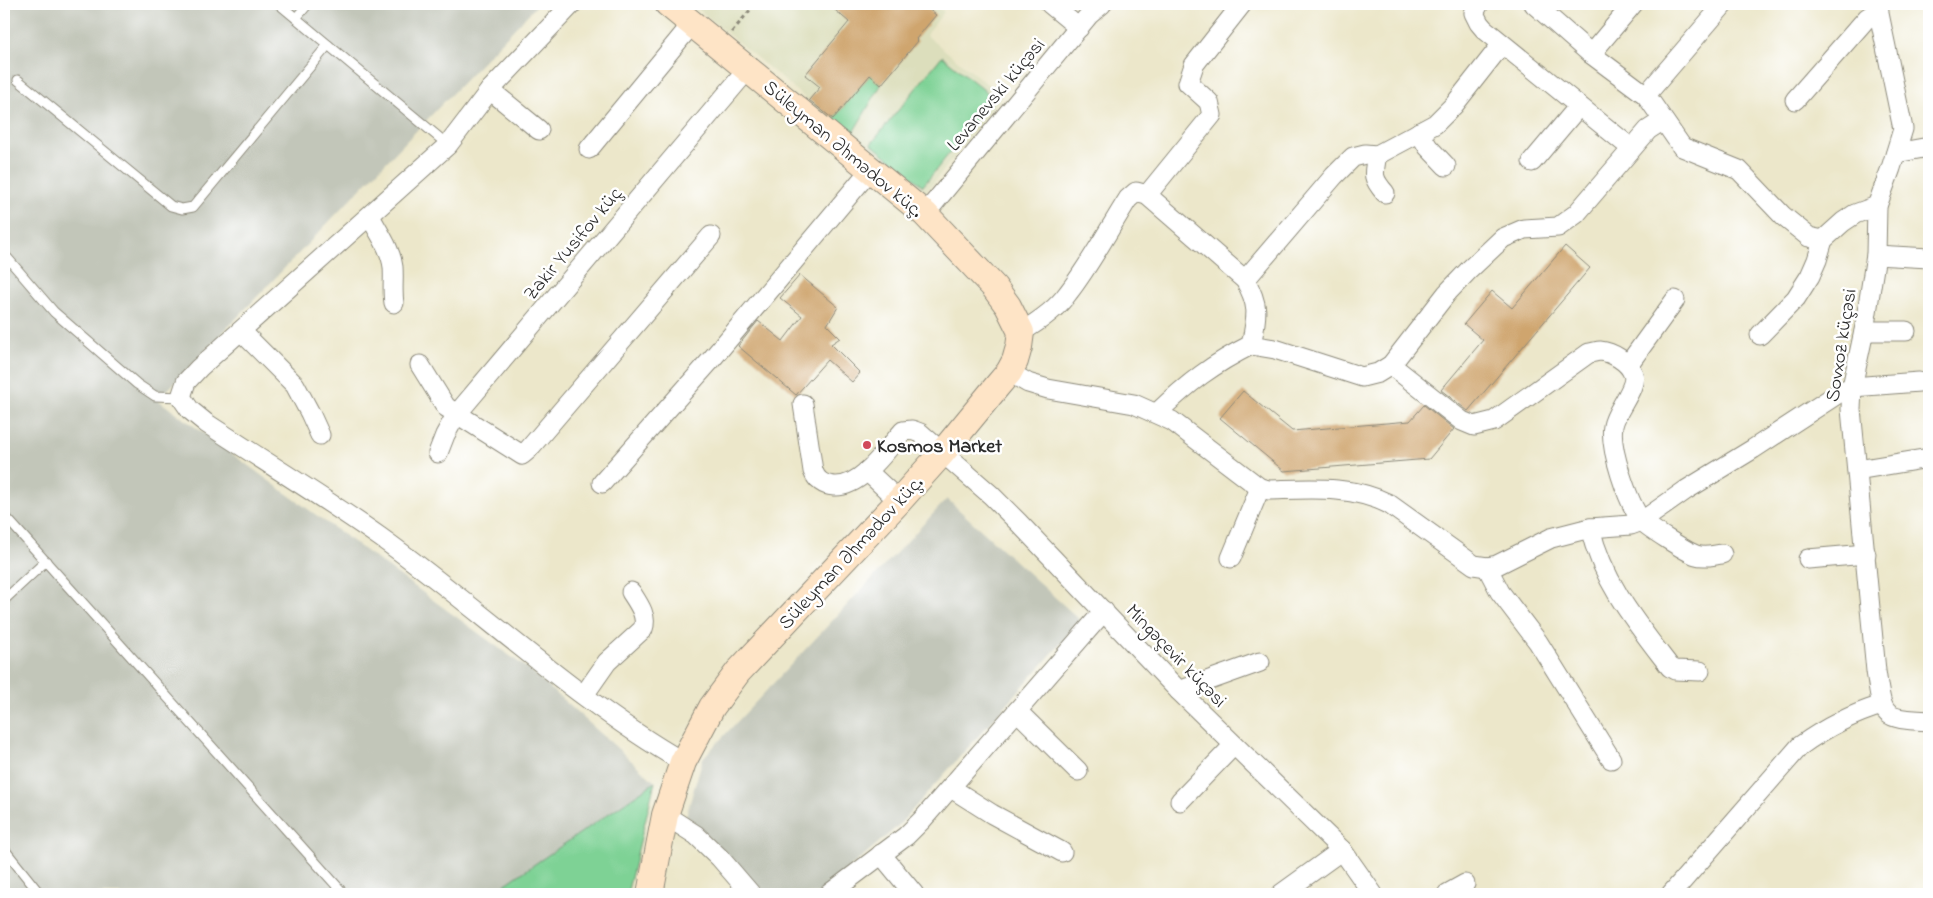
<svg xmlns="http://www.w3.org/2000/svg" width="1933" height="898" font-family="'Indie Flower',sans-serif">
	<style>
		.built { fill: #dcdebc }
		.industrial { fill: #c2c6b9 }
		.green { fill: #7ed295; stroke: #547e60 }
		.building { fill: #cfa56e }
		.lines { fill: none; stroke-linecap: round; stroke-linejoin: round }
		.lane-casing { stroke: #8c897a; stroke-width: 11 }
		.street-casing { stroke: #8c897a; stroke-width: 21 }
		.secondary-casing { stroke: #8c897a; stroke-width: 28 }
		.path { stroke: #8c897a; stroke-width: 3; stroke-dasharray: 4 4; stroke-linecap: butt }
		.lane { stroke: #fff; stroke-width: 9 }
		.street { stroke: #fff; stroke-width: 19 }
		.secondary { stroke: #fee4c6; stroke-width: 26 }
		.poi-dot { fill: #d1495b; stroke: #fff; stroke-width: 2 }
		.labels { text-anchor: middle; stroke-width: 5; stroke-linejoin: round; paint-order: stroke }
		.street-label { font-size: 20px; fill: #2b2b2b; stroke: #fff }
		.poi-label { font-size: 20px; font-weight: bold; fill: #2b2b2b; stroke: #fff; text-anchor: start }
	</style>
	<rect width="100%" height="100%" fill="#fff"/>
	<filter id="ink" filterUnits="userSpaceOnUse"><feTurbulence type="fractalNoise" baseFrequency=".02" numOctaves="2"/><feDisplacementMap in="SourceGraphic" scale="10" xChannelSelector="R" yChannelSelector="G"/><feConvolveMatrix kernelMatrix="1 2 1 2 8 2 1 2 1" color-interpolation-filters="sRGB"/></filter>
	<filter id="wash" filterUnits="userSpaceOnUse"><feTurbulence type="fractalNoise" baseFrequency=".0096" numOctaves="4" result="noise"/><feDisplacementMap in="SourceGraphic" scale="20" xChannelSelector="R" yChannelSelector="G"/><feGaussianBlur stdDeviation="1.12" result="paint"/><feColorMatrix in="noise" values="0 0 0 0 0 0 0 0 0 0 0 0 0 0 0 0 0 1.4 0 .05"/><feComposite in="paint" operator="in"/></filter>
	<g filter="url(#wash)">
		<rect width="100%" height="100%" fill="#ece7ca"/>
		<polygon class="built" points="692,4 935,4 944,12 926,35 1002,96 923,196"/>
		<g class="industrial">
			<polygon points="4,4 538,4 158,400 532,672 655,782 627,894 4,894"/>
			<polygon points="947,499 1081,621 898,826 819,894 766,894 686,816 703,758"/>
		</g>
		<g class="green">
			<polygon points="942,56 994,98 923,186 871,144"/>
			<polygon points="870,75 881,85 851,136 833,119"/>
			<polygon points="655,782 627,894 491,894"/>
		</g>
		<g id="blocks">
			<g class="building">
				<polygon points="828,4 922,4 936,15 916,39 918,41 881,85 870,75 833,119 809,100 820,87 805,75 849,22"/>
				<polygon points="1565,246 1590,268 1468,411 1441,390 1483,340 1464,324 1492,291 1512,308"/>
				<polygon points="800,275 838,307 827,325 840,338 831,344 860,373 852,382 827,360 796,395 738,346 758,321 783,341 802,316 780,298"/>
				<polygon points="1243,391 1292,431 1410,421 1424,405 1454,429 1429,459 1284,471 1220,418"/>
			</g>
		</g>
	</g>
	<g filter="url(#ink)">
		<use href="#blocks" fill-opacity="0" stroke="#8c897a" stroke-width="1"/>
		<g class="lines">
			<g class="lane-casing">
				<g id="lane">
					<polyline points="279,4 448,145"/>
					<polyline points="296,18 308,4"/>
					<polyline points="18,80 171,206 182,209 193,207 328,45"/>
					<polyline points="4,254 54,312 137,384 155,396 181,397"/>
					<polyline points="4,515 344,894"/>
					<polyline points="4,600 46,561"/>
					<polyline points="4,849 40,894"/>
				</g>
			</g>
			<g class="street-casing">
				<g id="street">
					<path d="M 572,4 L 490,90 L 448,145 L 199,368 L 186,382 L 181,397 L 190,410 L 206,423 C 264,461 323,497 380,537 C 482,610 574,699 683,762"/>
					<polyline points="1050,4 1079,28"/>
					<polyline points="1479,4 1474,13 1479,23 1484,29 1631,148"/>
					<polyline points="1534,4 1591,54 1646,95 1682,147 1739,170 1783,216 1809,237 1823,240"/>
					<path d="M 1877,4 L 1903,129 L 1891,168 L 1877,206 L 1876,255 L 1864,331 L 1852,387 L 1851,409 L 1876,671 C 1883,719 1882,718 1929,721"/>
					<polyline points="1591,54 1633,4"/>
					<polyline points="490,90 539,130"/>
					<polyline points="1646,95 1724,4"/>
					<polyline points="1795,100 1867,18 1879,10"/>
					<polyline points="1419,132 1428,147 1446,166"/>
					<polyline points="589,149 692,24"/>
					<polyline points="1896,153 1929,147"/>
					<path d="M 1377,155 C 1373,175 1372,178 1385,193"/>
					<polyline points="1532,162 1579,106"/>
					<polyline points="1147,195 1212,115 1209,102 1188,83 1194,65 1242,4"/>
					<polyline points="925,214 1089,15 1102,4"/>
					<path d="M 370,216 C 378,232 391,249 393,267 C 394,279 392,291 394,303"/>
					<polyline points="1876,255 1929,258"/>
					<polyline points="1245,280 1334,176 1353,157 1365,154 1377,155 1435,124 1454,105 1502,44"/>
					<polyline points="241,331 295,385 310,413 320,435"/>
					<polyline points="1864,331 1906,331"/>
					<path d="M 1021,332 C 1038,322 1056,310 1068,293 C 1090,265 1109,229 1128,199 L 1136,192 L 1147,195 L 1245,280 C 1260,306 1257,316 1251,345 C 1213,364 1188,383 1157,413"/>
					<polyline points="1760,335 1796,298 1810,276 1817,260 1823,240 1843,222 1855,214 1877,206"/>
					<polyline points="1251,345 1275,349 1362,377 1378,373 1391,365 1447,293 1469,270 1503,238 1524,229 1558,227 1576,214 1648,130 1662,121"/>
					<polyline points="420,365 446,407 522,455 528,450 711,236"/>
					<path d="M 1391,365 L 1462,421 L 1474,426 L 1494,421 L 1589,353 C 1592,353 1597,351 1600,351 C 1612,352 1629,362 1633,374 C 1638,387 1615,411 1613,426 C 1609,448 1628,502 1641,520 C 1647,527 1687,552 1696,555 C 1705,558 1713,555 1722,554"/>
					<polyline points="1628,365 1675,300"/>
					<path d="M 1009,372 L 1028,383 L 1048,389 L 1134,404 L 1172,421 L 1260,488 L 1269,490 C 1310,489 1351,485 1389,504 L 1474,565 L 1487,567 L 1497,565 L 1551,538 L 1590,528 L 1631,525 L 1642,521 L 1686,490 L 1753,449 L 1842,391 L 1852,387 L 1919,382"/>
					<path d="M 803,404 L 813,471 C 817,481 823,485 834,486 C 861,488 887,449 903,431 L 912,430 L 920,433 L 991,495 L 1019,523 L 1179,691 L 1342,850 L 1373,894"/>
					<polyline points="438,453 445,435 456,415 748,69"/>
					<polyline points="1857,470 1923,459"/>
					<polyline points="867,471 899,501"/>
					<polyline points="602,483 711,360 871,169"/>
					<path d="M 1590,528 C 1603,583 1637,624 1670,667 L 1675,670 L 1700,671"/>
					<polyline points="1231,558 1260,488"/>
					<polyline points="1808,559 1866,554"/>
					<polyline points="1487,567 1500,592 1538,642 1611,759"/>
					<polyline points="1179,691 1260,662"/>
					<path d="M 584,695 L 607,662 L 643,629 C 648,616 638,603 631,592"/>
					<polyline points="1017,711 1078,771"/>
					<polyline points="951,788 992,814 1062,852"/>
					<polyline points="1180,801 1234,745"/>
					<polyline points="665,815 696,835 720,858 751,894"/>
					<polyline points="881,854 914,894"/>
					<polyline points="829,894 906,836 922,820 1104,611"/>
					<polyline points="1281,894 1342,850"/>
					<polyline points="1447,894 1465,884"/>
					<path d="M 1671,894 L 1800,746 C 1825,728 1852,714 1882,705"/>
				</g>
			</g>
			<g class="secondary-casing">
				<polyline id="secondary" points="650,894 665,815 683,762 712,707 738,672 899,501 942,453 998,385 1009,372 1015,361 1019,347 1021,332 1008,306 994,287 925,214 668,4"/>
			</g>
			<polyline class="path" points="732,32 755,4"/>
			<use href="#lane" class="lane"/>
			<use href="#street" class="street"/>
			<use href="#secondary" class="secondary"/>
		</g>
	</g>
	<circle class="poi-dot" cx="867" cy="445" r="5"/>
	<g class="labels">
		<g class="street-label">
			<text transform="translate(995 94) rotate(-50)" y="7">Levanevski küçəsi</text>
			<text transform="translate(844 148) rotate(40)" y="7">Süleyman Əhmədov küç.</text>
			<text transform="translate(572 243) rotate(-50)" y="7">Zakir Yusifov küç</text>
			<text transform="translate(1840 345) rotate(-81)" y="7">Sovxoz küçəsi</text>
			<text transform="translate(850 552) rotate(-47)" y="7">Süleyman Əhmədov küç.</text>
			<text transform="translate(1177 655) rotate(46)" y="7">Mingəçevir küçəsi</text>
		</g>
		<g class="poi-label">
			<text x="877" y="452">Kosmos Market</text>
		</g>
	</g>
	<rect width="1933" height="898" fill="none" stroke="#fff" stroke-width="20"/>
</svg>
